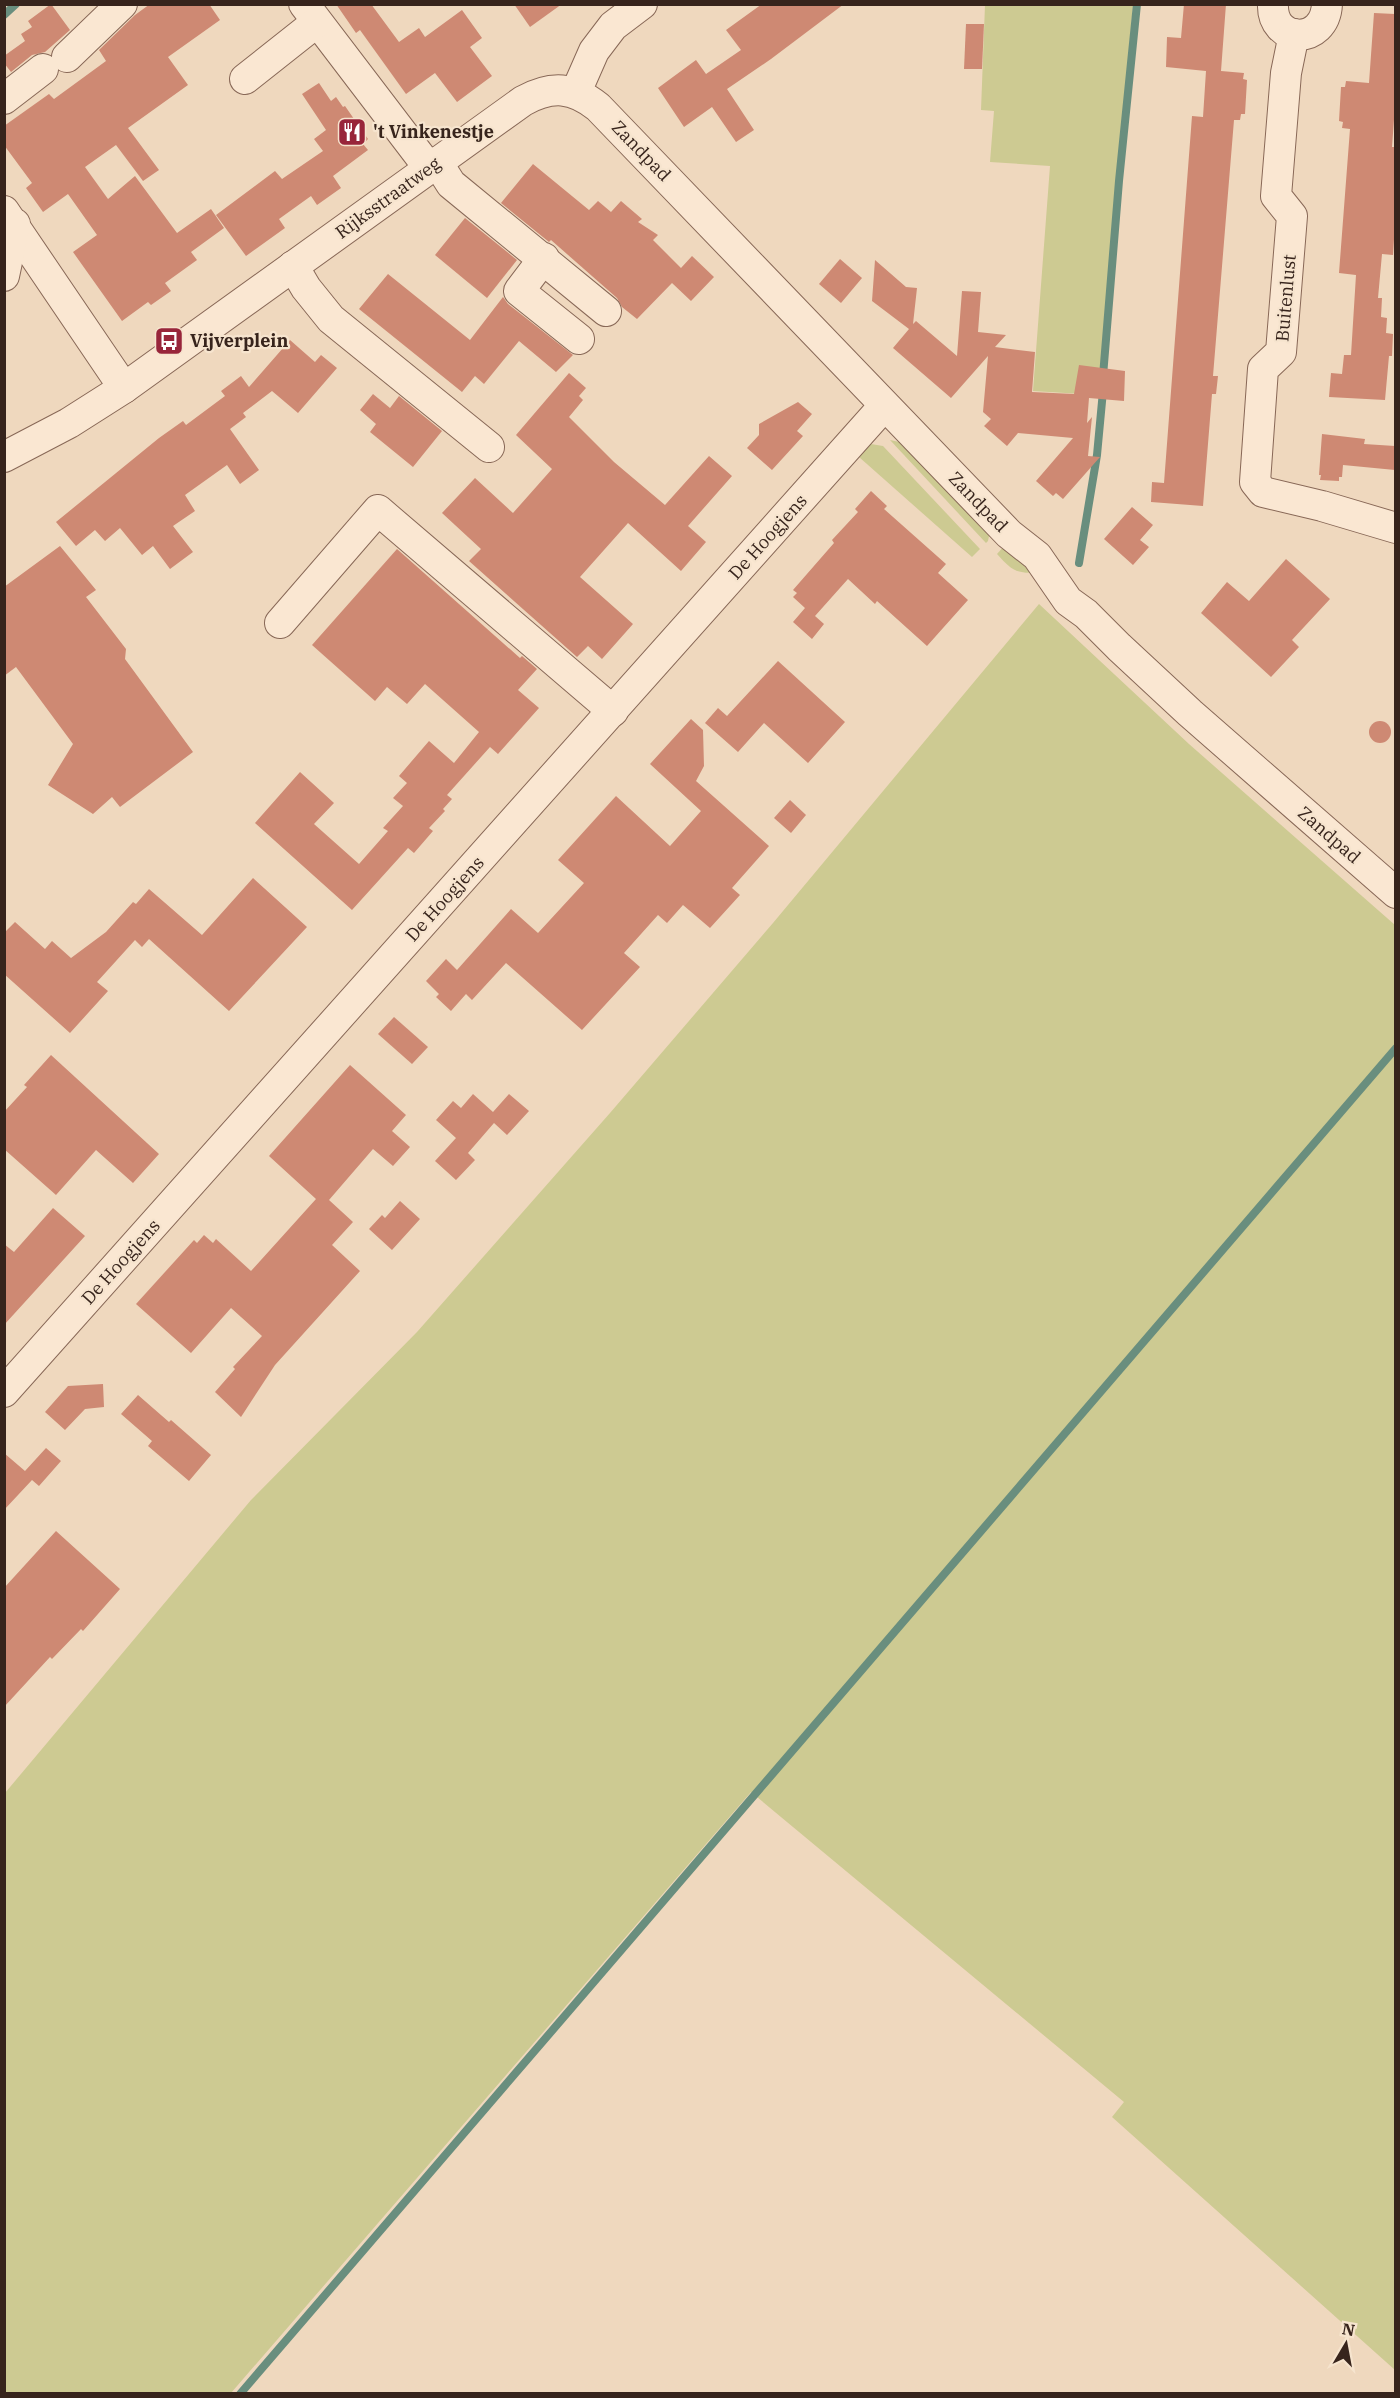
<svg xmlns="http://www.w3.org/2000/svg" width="1400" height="2398" font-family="'IBM Plex Serif',serif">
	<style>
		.green { fill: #cdca92 }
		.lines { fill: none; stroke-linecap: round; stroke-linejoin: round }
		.stream { stroke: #698e7e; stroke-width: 8 }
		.building { fill: #ce8973 }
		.minor-casing { stroke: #886857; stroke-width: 32 }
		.minor { stroke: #fae7d2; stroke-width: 30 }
		.labels { text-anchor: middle; stroke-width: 4.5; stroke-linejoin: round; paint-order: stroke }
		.poi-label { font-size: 18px; font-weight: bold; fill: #37241c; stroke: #f6e4ce; text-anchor: start }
		.street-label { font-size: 18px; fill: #37241c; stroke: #f6e4ce }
	</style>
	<rect width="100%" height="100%" fill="#efd8be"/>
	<g class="green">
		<polygon points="985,5 1133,5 1098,395 1033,391 1050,166 990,162 994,111 981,110"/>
		<polygon points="890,440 904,443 990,531 988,541 986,543"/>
		<polygon points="871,444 883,446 980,549 972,557 859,457 860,453"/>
		<path d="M 1005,545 L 1040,573 C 1016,573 1013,572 997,554 Z"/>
		<polygon points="1039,604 1189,744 1395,925 1395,2370 1112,2117 1124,2102 751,1792 231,2393 5,2393 5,1793 251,1500 417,1332 610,1113 773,923"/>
	</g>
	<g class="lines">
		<g class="stream">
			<polyline points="4,15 16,4"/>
			<polyline points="1103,376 1119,181 1137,4"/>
			<polyline points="1079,563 1097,455 1103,391"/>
			<polyline points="240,2394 1396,1048"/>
		</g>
	</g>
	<g class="building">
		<polygon points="51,4 70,30 45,52 32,55 11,72 4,63 4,56 25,41 21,34 32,27 28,21"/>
		<polygon points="150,4 209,4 220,20 168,57 188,85 128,128 159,170 143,181 116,145 85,167 108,199 135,176 177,233 211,209 224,228 191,252 197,260 165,283 171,291 151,305 148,302 122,321 73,252 97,235 68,194 43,212 26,188 32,183 4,145 4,126 49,94 54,99 106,61 99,50 135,15"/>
		<polygon points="336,4 371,4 399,42 419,28 425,37 462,10 482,38 470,47 492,76 457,102 435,73 406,94 360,30 356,33"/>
		<polygon points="514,4 562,4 530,27"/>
		<polygon points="762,4 844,4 771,59 727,89 754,130 736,142 712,107 684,127 658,88 696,60 706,74 741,50 726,30"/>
		<polygon points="1184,4 1226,4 1221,71 1244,73 1243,79 1247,80 1245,114 1241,114 1240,120 1234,120 1213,376 1218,376 1216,394 1212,394 1203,506 1151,502 1152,482 1164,483 1192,116 1203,117 1206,71 1166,67 1167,37 1181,38"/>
		<polygon points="1374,13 1395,14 1395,106 1392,147 1395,147 1395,224 1393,255 1382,254 1378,298 1382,298 1381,317 1387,318 1386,333 1393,334 1392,356 1389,356 1385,400 1329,397 1331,373 1342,374 1344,355 1351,355 1356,275 1339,273 1350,129 1342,128 1343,122 1339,121 1341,87 1345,87 1346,81 1369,83"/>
		<polygon points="966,24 984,24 982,69 964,69"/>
		<polygon points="319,83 331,101 336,97 343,107 345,106 368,139 363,144 368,150 333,176 341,188 317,205 311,196 279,219 285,228 246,256 216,215 275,171 282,179 323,151 314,139 326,130 302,94"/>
		<polygon points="533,164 589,210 598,201 611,212 621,201 642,219 638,222 658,235 653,240 681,268 692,256 714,277 691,301 672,283 637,319 622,307 617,298 551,240 549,242 501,203"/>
		<polygon points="465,218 517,260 487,298 435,255"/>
		<polygon points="840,259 862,278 841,303 819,284"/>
		<polygon points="875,260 906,287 917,288 913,324 916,321 957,356 962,291 981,292 978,332 1006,335 995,347 1035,352 1032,392 1074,394 1079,365 1125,371 1124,401 1089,398 1087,423 1092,417 1088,456 1100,457 1063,499 1056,493 1053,496 1036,481 1073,438 1018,433 1007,446 984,426 991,419 983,412 988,356 951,398 893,348 909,329 872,301"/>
		<polygon points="388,274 470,340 503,297 508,304 573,355 556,372 519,341 484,384 475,376 462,392 359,309"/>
		<polygon points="290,340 315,362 321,355 337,368 298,413 272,391 243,413 246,417 230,429 259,470 240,484 227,465 185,495 195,511 173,526 193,552 170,569 153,546 142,555 120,528 105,541 95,530 76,546 56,522 159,438 183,421 186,425 225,396 221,391 241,376 249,387"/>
		<polygon points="569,373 586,388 579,396 583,400 569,417 614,462 665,505 709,456 732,476 688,526 706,542 681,571 628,523 580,577 633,624 602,659 588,646 577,657 469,561 481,549 442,513 475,478 513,513 552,469 516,435"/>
		<polygon points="373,394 390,408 399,396 442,431 413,467 370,432 376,424 360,410"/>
		<polygon points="798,402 812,414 797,431 803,436 772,470 747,448 759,435 759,424"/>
		<polygon points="1322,434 1365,439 1364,444 1395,446 1395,470 1343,465 1342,477 1339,477 1339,481 1320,480 1321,475 1319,475"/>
		<polygon points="871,491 887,506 884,509 946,564 938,573 968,600 927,646 877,601 875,604 848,579 815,616 824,624 812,639 793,622 805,608 793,597 797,593 793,590 834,543 832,540 858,512 855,509"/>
		<polygon points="1132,507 1153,525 1140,540 1149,547 1133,565 1104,539"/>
		<polygon points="60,546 96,590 86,597 126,649 125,659 193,752 120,807 112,797 93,814 48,785 73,744 16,667 4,676 4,587"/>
		<polygon points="397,549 520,658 522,656 537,669 518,690 539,708 498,754 490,747 447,795 452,799 443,809 445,811 429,828 433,831 414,853 408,848 352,910 255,823 300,772 334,803 314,824 359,864 388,831 383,828 403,806 393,798 407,783 399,776 429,741 454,763 479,732 425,684 407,704 387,687 375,701 312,645"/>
		<polygon points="1286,559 1330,599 1292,640 1299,647 1271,677 1201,613 1227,582 1249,601"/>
		<polygon points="778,661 845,722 808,763 764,723 738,752 705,723 718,708 727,716"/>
		<polygon points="691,719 703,730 704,766 696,781 769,846 732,888 740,895 710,928 683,905 667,923 658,915 624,953 640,967 582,1030 506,963 472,1000 466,994 451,1011 436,997 439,994 426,981 446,959 457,970 511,909 538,933 584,883 558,860 616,796 670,846 701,811 650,764"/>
		<circle cx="1380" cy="732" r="11"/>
		<polygon points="790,800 806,815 791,833 774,818"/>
		<polygon points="253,878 307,927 229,1011 149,939 142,947 135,940 97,982 108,991 70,1033 4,974 4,933 15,922 45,949 52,941 71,958 106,932 133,902 136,904 149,889 202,935"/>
		<polygon points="394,1017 428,1047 412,1064 378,1034"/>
		<polygon points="51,1055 159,1154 133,1183 96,1150 56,1195 4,1149 4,1112 27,1087 24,1085"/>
		<polygon points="350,1065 406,1115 392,1131 410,1147 393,1166 373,1149 329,1200 353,1222 332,1245 360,1271 275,1365 241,1417 215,1392 235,1369 233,1367 262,1336 231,1308 191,1353 136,1304 194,1240 197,1243 204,1235 213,1243 216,1239 251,1271 316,1199 269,1156"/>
		<polygon points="473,1094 493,1112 509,1094 529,1111 507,1135 494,1123 468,1153 475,1160 456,1180 435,1161 456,1138 436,1120 453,1101 461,1108"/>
		<polygon points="400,1201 420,1219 392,1250 369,1229 382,1215 385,1218"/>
		<polygon points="53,1208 85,1236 4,1325 4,1244 14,1252"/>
		<polygon points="103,1384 104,1407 85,1409 65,1430 45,1412 68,1386"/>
		<polygon points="138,1395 169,1422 171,1420 211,1455 189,1481 148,1446 152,1441 121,1414"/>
		<polygon points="46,1448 61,1461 39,1486 32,1480 4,1510 4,1453 25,1471"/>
		<polygon points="56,1531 120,1589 83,1631 81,1629 52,1659 50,1657 4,1707 4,1588"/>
	</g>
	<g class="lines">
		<g class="minor-casing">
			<g id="minor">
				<polyline points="304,4 429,168"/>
				<path d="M 1273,4 C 1271,44 1325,46 1327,4"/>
				<polyline points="1294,34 1286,73 1276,196 1292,216 1281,352 1263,369 1255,482 1263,492 1322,506 1396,528"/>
				<polyline points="67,57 122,4"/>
				<polyline points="245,79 317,22"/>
				<polyline points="576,92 594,51 613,26 642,4"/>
				<polyline points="4,99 43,69"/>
				<polyline points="437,162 451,184 606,311"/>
				<polyline points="4,211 124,388"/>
				<polyline points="544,258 519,291 579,339"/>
				<polyline points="293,266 306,288 331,319 489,447"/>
				<polyline points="4,276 15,224"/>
				<path d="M 4,457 L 69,423 L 124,388 L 523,101 C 552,85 573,87 598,107 L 1009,534 L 1037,556 L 1068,601 L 1086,614 L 1119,647 L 1190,713 L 1396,893"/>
				<polyline points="280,623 378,510 613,711"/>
				<polyline points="4,1392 884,406"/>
			</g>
		</g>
		<use href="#minor" class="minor"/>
	</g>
	<defs>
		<g id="restaurant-square" transform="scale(1.5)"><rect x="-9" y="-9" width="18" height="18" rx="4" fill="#98253a" stroke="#f6e4ce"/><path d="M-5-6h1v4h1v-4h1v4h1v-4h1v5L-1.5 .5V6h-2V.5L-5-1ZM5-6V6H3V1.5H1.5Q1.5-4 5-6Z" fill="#fff"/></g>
		<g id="bus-square" transform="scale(1.5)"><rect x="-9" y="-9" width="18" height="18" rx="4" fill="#98253a" stroke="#f6e4ce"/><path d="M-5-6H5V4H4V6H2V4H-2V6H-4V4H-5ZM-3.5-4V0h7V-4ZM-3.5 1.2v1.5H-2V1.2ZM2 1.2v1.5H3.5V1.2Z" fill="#fff"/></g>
	</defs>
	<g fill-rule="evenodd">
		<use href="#restaurant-square" x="352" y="132"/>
		<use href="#bus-square" x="169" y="341"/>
	</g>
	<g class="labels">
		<g class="poi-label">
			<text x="373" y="138">'t Vinkenestje</text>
			<text x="190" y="347">Vijverplein</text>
		</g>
		<g class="street-label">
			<text transform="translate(641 151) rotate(46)" y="6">Zandpad</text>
			<text transform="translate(388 198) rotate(-36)" y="6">Rijksstraatweg</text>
			<text transform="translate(1286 298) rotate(-85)" y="6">Buitenlust</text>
			<text transform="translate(978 502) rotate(46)" y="6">Zandpad</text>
			<text transform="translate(768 537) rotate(-48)" y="6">De Hoogjens</text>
			<text transform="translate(1329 835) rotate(41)" y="6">Zandpad</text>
			<text transform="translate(445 899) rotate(-48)" y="6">De Hoogjens</text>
			<text transform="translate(121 1262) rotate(-48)" y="6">De Hoogjens</text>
		</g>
	</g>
	<rect width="1400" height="2398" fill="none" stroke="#37241c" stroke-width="12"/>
	<g transform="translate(1346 2344) rotate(10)" stroke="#f6e4ce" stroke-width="4.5" paint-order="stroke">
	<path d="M0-4.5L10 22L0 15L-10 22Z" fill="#37241c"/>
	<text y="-9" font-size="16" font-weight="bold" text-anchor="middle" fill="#37241c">N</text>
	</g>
</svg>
